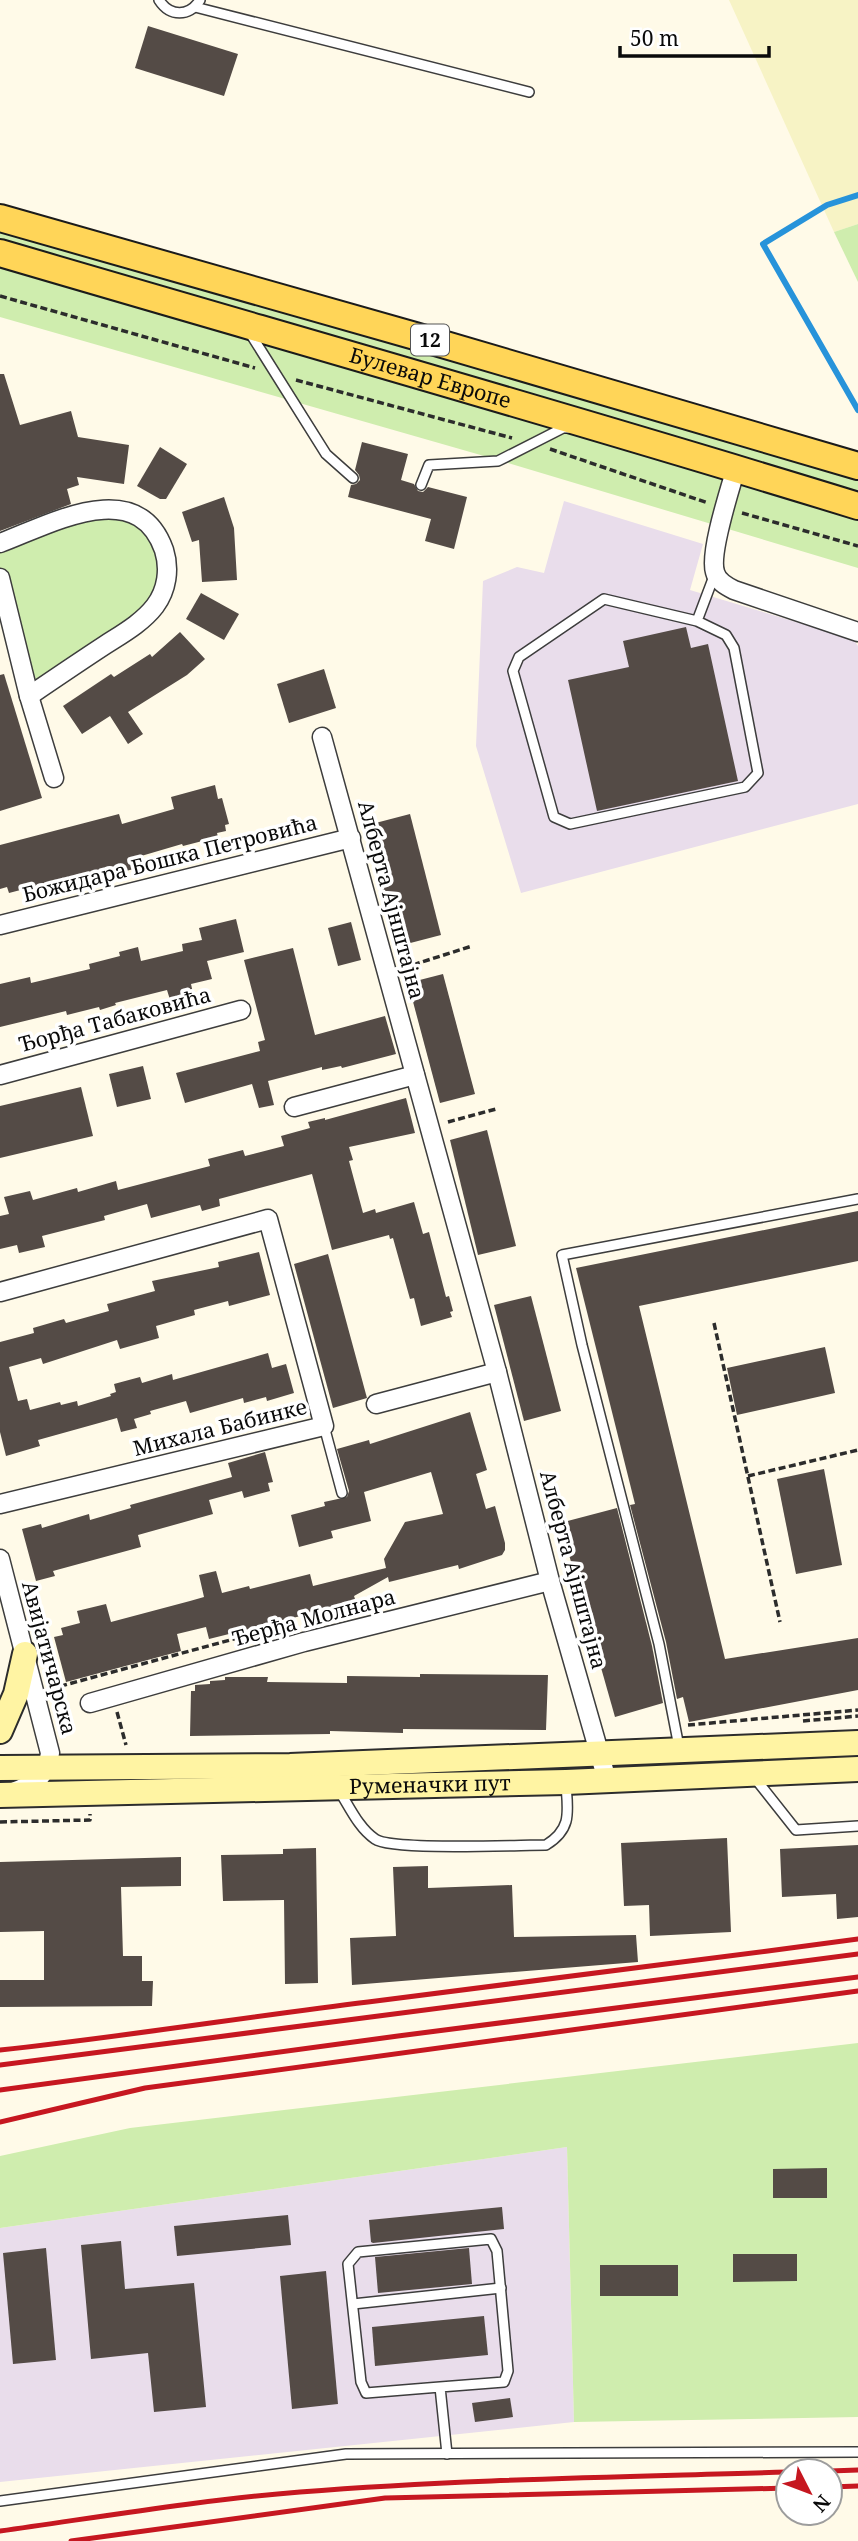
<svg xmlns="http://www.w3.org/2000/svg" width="858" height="2541" font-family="'Noto Serif',serif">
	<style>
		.industrial { fill: #e9ddeb }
		.farmland { fill: #f7f3c5 }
		.green { fill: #cfedae }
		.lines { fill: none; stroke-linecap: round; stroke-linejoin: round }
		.stream { stroke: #2793da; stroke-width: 6 }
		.building { fill: #544b46 }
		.service-casing { stroke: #3d3d3d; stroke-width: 12 }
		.minor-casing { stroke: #3d3d3d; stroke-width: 21 }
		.secondary-casing { stroke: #2c2c2c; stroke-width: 28 }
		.primary-casing { stroke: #1b1b1b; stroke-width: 30 }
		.path { stroke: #2c2c2c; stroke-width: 3.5; stroke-dasharray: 7 3.5; stroke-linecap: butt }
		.service { stroke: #fff; stroke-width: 9 }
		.minor { stroke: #fff; stroke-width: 18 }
		.secondary { stroke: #fff4a3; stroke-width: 24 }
		.primary { stroke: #ffd558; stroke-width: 26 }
		.rail { stroke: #c61720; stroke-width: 5 }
		.labels { text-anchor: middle; stroke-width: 7; stroke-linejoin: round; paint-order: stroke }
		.shield { fill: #fff; stroke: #545454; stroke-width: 2 }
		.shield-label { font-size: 19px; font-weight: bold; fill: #0a0a0a }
		.street-label { font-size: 21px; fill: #0a0a0a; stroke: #fff }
	</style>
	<rect width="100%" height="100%" fill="#fffae8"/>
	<g class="industrial">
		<polygon points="564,501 703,544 690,590 853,639 858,646 858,804 521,893 476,746 483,581 517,567 544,573"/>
		<polygon points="567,2147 574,2422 0,2482 0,2228"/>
	</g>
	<polygon class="farmland" points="729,0 858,0 858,224 834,232"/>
	<g class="green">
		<polygon points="858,224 858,282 834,232"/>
		<polygon points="0,228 858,478 858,493 0,243"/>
		<polygon points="0,265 858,515 858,568 498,460 0,317"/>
		<polygon points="106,508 158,536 162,595 29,695 0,577 0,543"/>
		<polygon points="858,2043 858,2417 574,2422 567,2147 0,2228 0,2156 130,2128"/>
	</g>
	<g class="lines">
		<polyline class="stream" points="858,195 827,205 763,244 858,410"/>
	</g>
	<g class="building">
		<polygon points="148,26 238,54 224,96 135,68"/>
		<polygon points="0,374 4,374 20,425 71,411 78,437 129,445 124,484 77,477 79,485 67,489 71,504 0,531"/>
		<polygon points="362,442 408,454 401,480 414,484 418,491 423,492 428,487 467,497 454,549 425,541 431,519 348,497 351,485 356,484 360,480 359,475 355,470"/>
		<polygon points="160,447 187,464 166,499 160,499 137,486"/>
		<polygon points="224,497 234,528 237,580 202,582 199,540 192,542 182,512"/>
		<polygon points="201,593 239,614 224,640 186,619"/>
		<polygon points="686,627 691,648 708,644 738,781 597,811 568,680 629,667 623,641"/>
		<polygon points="180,632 205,659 187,675 128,712 143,734 128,744 110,716 82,734 63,706 111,674 114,677 150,654 152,657"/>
		<polygon points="324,669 336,708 289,723 277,684"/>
		<polygon points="4,674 42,798 0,811 0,675"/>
		<polygon points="215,785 218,799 222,798 229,824 225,825 226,831 217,833 218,837 183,846 182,844 131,859 134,869 97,878 96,875 52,887 51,882 9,893 7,887 0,889 0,845 119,814 122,824 174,809 171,797"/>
		<polygon points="410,814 441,935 395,947 364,826"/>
		<polygon points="236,919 244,952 207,961 212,979 191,984 194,998 171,1003 167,990 115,1003 116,1005 100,1010 99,1007 67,1015 66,1011 0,1027 0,984 30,977 31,983 90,969 89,964 120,956 119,952 138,947 141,961 183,951 182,944 202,940 199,928"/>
		<polygon points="351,922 361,960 338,966 328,928"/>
		<polygon points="293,948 315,1035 385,1016 396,1054 342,1068 341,1066 322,1070 322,1067 268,1081 274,1105 259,1108 252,1084 185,1103 176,1073 260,1051 258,1042 265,1040 244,960"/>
		<polygon points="443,974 475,1094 440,1103 408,983"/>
		<polygon points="143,1066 151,1099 117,1107 109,1074"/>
		<polygon points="81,1087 93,1136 0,1158 0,1106"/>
		<polygon points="406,1098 415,1133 349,1147 353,1160 349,1161 363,1213 375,1209 376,1213 414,1202 423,1234 429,1232 446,1297 449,1296 453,1311 450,1312 452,1317 421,1326 414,1298 410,1299 393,1238 390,1239 389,1235 332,1250 312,1174 219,1199 220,1206 202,1211 200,1205 151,1218 147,1204 104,1216 105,1220 42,1236 45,1247 19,1253 17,1245 0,1249 0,1216 9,1214 4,1197 30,1191 33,1200 77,1188 78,1192 116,1181 118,1190 210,1166 208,1159 243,1150 245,1156 284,1146 281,1136 310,1128 308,1122 325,1118 325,1120"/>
		<polygon points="487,1130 516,1246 478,1255 450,1140"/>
		<polygon points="858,1211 858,1261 639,1306 725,1659 858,1638 858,1690 689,1722 683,1697 677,1699 666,1642 630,1505 635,1504 576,1268"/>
		<polygon points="259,1252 270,1295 229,1306 228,1301 194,1310 195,1315 156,1326 159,1338 120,1349 117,1340 43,1364 41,1358 9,1367 18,1401 27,1399 30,1410 60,1402 61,1405 77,1401 78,1406 111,1396 110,1394 116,1392 114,1384 140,1377 142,1383 172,1374 173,1380 268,1353 272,1368 286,1364 294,1393 267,1401 266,1397 244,1403 243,1398 190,1413 186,1401 150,1411 151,1414 134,1419 137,1428 121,1432 117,1418 38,1440 40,1446 6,1456 0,1432 0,1342 34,1333 33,1328 64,1319 66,1323 109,1311 107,1304 155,1291 152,1281 219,1267 218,1262"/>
		<polygon points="328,1254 367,1398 333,1408 294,1264"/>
		<polygon points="531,1296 561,1411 524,1421 494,1305"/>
		<polygon points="825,1347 835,1393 737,1415 727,1368"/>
		<polygon points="470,1412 487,1470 476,1474 486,1509 495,1506 505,1543 505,1550 502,1555 459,1569 458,1565 389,1582 388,1577 354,1596 356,1602 209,1639 206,1627 177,1634 181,1651 66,1682 54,1637 63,1635 61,1628 80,1623 77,1611 106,1604 111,1622 190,1601 204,1597 199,1575 216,1571 222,1593 249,1586 250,1589 310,1574 313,1586 386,1568 384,1559 405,1522 443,1514 431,1472 364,1492 371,1521 331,1531 333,1538 299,1547 291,1515 325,1506 324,1502 347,1497 349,1491 337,1449 369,1440 370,1444"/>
		<polygon points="265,1452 273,1482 268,1483 270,1491 244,1498 242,1491 209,1500 213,1514 138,1535 141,1547 53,1571 55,1576 36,1581 22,1529 41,1524 42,1528 89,1514 90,1520 131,1508 130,1505 232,1477 228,1463"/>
		<polygon points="824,1469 842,1565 796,1574 777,1479"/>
		<polygon points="617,1508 652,1646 663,1703 615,1717 560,1523"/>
		<polygon points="420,1674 548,1675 546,1730 403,1729 403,1733 330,1731 330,1734 190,1736 191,1691 195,1691 195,1685 210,1684 210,1681 225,1680 225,1677 268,1677 267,1682 347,1683 347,1676 420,1677"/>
		<polygon points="727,1838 731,1932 650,1936 649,1905 624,1906 621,1843"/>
		<polygon points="858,1845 858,1917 837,1919 836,1894 782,1897 780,1849"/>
		<polygon points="316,1848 318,1983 285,1984 284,1900 223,1901 221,1855 283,1854 283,1849"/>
		<polygon points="181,1857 181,1886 121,1887 123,1956 142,1956 142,1981 153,1981 152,2006 0,2007 0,1980 44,1980 44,1931 0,1932 0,1862"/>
		<polygon points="428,1866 428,1888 512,1885 514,1937 636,1935 638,1962 352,1985 350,1938 396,1936 393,1867"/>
		<polygon points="827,2168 827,2198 773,2198 773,2169"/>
		<polygon points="502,2207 504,2229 373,2243 371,2242 369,2220"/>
		<polygon points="288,2215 291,2245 177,2256 174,2226"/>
		<polygon points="121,2241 125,2289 194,2283 206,2407 154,2412 148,2353 91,2359 81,2245"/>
		<polygon points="46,2248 56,2360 13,2364 3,2253"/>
		<polygon points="469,2248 472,2284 378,2293 375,2257"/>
		<polygon points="733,2254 797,2254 797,2281 733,2282"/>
		<rect x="600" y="2265" width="78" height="31"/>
		<polygon points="326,2271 338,2404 292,2409 280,2276"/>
		<polygon points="484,2316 488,2355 375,2366 372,2327"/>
		<polygon points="510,2398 513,2417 475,2422 472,2403"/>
	</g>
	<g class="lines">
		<g class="service-casing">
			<g id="service">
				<path d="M 159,0 C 170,17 189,17 200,0"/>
				<polyline points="195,7 529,92"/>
				<polyline points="250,333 326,454 353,478"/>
				<polyline points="421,485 429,465 498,461 563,428 569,428"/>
				<polyline points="697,621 726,635 734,648 758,773 745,787 570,824 554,817 513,671 519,657 604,599 697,621 714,576"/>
				<polyline points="324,1426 342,1493"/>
				<polyline points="679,1747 659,1644 582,1345 562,1255 858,1199"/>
				<polyline points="754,1777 796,1830 858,1826"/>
				<path d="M 340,1792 C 350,1808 359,1828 375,1839 C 392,1851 518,1845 546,1845 C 572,1829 568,1812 566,1785"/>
				<polyline points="353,2304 501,2288"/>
				<polyline points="440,2387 366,2393 361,2382 348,2264 358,2252 491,2239 497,2251 508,2371 504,2382 440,2387 447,2454"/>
				<polyline points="0,2501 346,2454 858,2452"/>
			</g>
		</g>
		<g class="minor-casing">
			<g id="minor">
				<path d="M 736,468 C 730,489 709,553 715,572 C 717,581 726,586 734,590 L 858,632"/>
				<path d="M 0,543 C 49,525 137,474 164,550 C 170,569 167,590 155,606 C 142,623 122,634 105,645 C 79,662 54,679 29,696"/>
				<polyline points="0,578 29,696 54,778"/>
				<polyline points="322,737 497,1372 550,1581 607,1780"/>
				<polyline points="0,925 351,838"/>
				<polyline points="0,1075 241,1010"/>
				<polyline points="294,1107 415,1075"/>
				<polyline points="0,1292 268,1219 324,1426 0,1504"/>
				<polyline points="376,1404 497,1372"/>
				<path d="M 0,1559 L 50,1753 C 47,1777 34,1784 13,1792"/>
				<polyline points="90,1703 304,1642 550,1581"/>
			</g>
		</g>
		<g class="secondary-casing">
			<g id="secondary">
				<polyline points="0,1731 16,1694 25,1654"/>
				<polyline points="0,1768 290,1766 858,1743"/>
				<path id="s1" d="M 0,1795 L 566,1782 L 858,1769"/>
			</g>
		</g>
		<g class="primary-casing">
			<g id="primary">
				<polyline points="0,218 415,336 858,466"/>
				<path id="s2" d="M 0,253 C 286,337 573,418 858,506"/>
			</g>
		</g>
		<g class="path">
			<polyline points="0,296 255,368"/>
			<polyline points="296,380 512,438"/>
			<polyline points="550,449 708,503"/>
			<polyline points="742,513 858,546"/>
			<polyline points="403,968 472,946"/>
			<polyline points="448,1122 496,1109"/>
			<polyline points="714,1323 780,1622"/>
			<polyline points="748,1476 858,1450"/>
			<polyline points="50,1689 278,1627"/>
			<polyline points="117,1712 126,1745"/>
			<polyline points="803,1721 858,1716"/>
			<polyline points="688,1725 858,1710"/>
			<polyline points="0,1822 90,1820 90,1814"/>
		</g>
		<use href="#service" class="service"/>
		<use href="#minor" class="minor"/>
		<use href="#secondary" class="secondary"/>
		<use href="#primary" class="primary"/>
		<g class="rail">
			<path d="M 0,2050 C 123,2037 245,2017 368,2002 C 532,1981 695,1961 858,1939"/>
			<polyline points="0,2065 858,1954"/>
			<polyline points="0,2090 398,2036 858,1977"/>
			<polyline points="0,2122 145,2088 858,1991"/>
			<polyline points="830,2471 858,2470"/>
			<polyline points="830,2487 858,2486"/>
			<path d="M 0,2531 C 100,2517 200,2500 300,2492 C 462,2479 625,2477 788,2472"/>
			<polyline points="71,2541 385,2498 788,2488"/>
		</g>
	</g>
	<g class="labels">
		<rect class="shield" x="411" y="324.5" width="38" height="31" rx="5"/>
		<g class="shield-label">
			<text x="430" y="347">12</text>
		</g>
		<g class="street-label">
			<text dy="7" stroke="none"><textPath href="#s2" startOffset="448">Булевар Европе</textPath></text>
			<text transform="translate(170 859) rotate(-14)" y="7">Божидара Бошка Петровића</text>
			<text transform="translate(391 900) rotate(75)" y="7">Алберта Ајнштајна</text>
			<text transform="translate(115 1020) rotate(-15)" y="7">Ђорђа Табаковића</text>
			<text transform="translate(220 1428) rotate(-14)" y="7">Михала Бабинке</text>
			<text transform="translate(573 1570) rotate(75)" y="7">Алберта Ајнштајна</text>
			<text transform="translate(314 1618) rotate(-15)" y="7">Ђерђа Молнара</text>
			<text transform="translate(49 1658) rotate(75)" y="7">Авијатичарска</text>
			<text dy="7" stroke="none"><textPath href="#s1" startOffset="430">Руменачки пут</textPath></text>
		</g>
	</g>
	<g transform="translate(809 2492) rotate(132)"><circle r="33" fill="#ffffff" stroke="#9d9d9d" stroke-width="2"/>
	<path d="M0-5L12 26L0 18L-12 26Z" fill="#c61720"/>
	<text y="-10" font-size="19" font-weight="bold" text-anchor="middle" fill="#0a0a0a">N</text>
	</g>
	<path d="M620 46v10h149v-10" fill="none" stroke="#0a0a0a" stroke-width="3.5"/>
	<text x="630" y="46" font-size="21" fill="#0a0a0a" stroke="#ffffff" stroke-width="5" paint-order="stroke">50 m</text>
</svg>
